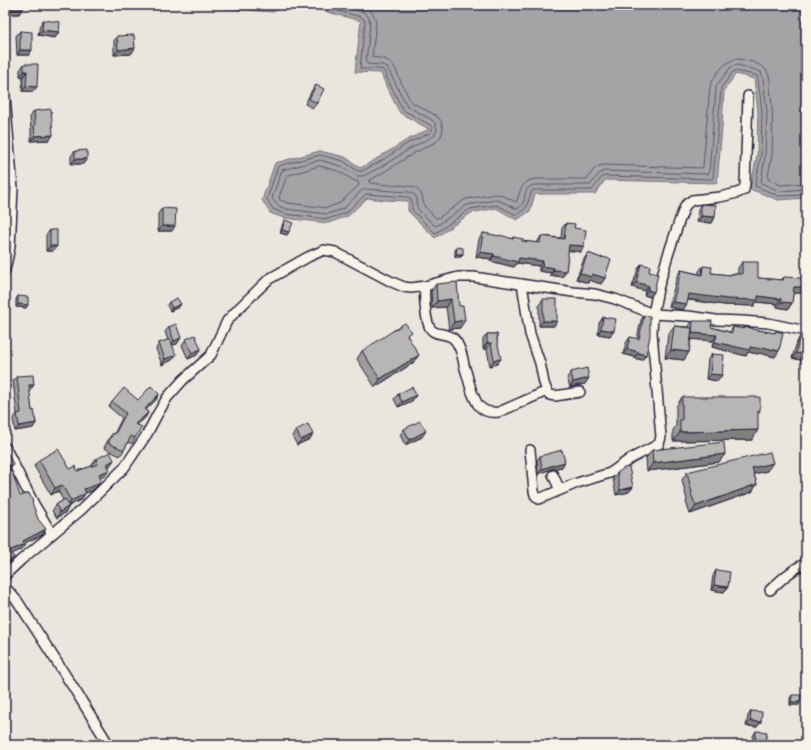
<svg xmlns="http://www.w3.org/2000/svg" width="811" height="750" font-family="'Indie Flower',sans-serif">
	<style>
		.water { fill: #a6a3a6; stroke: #716f7b }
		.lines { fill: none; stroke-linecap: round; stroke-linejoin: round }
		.shore { stroke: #575666; stroke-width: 1 }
		.street-casing { stroke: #22223b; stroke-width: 12 }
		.street { stroke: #f7f3e8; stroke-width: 9 }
		.wall { fill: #9e9d9c; stroke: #22223b }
		.shaded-wall { fill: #817f7f; stroke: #22223b }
		.building { fill: #b8b6b5; stroke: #22223b }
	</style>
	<rect width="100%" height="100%" fill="#eae6de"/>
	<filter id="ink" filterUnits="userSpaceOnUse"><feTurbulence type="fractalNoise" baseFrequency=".025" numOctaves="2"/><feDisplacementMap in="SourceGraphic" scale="8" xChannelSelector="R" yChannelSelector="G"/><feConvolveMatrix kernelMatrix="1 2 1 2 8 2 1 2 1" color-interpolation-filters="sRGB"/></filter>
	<g filter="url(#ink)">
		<g class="water">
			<polygon points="206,5 287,5 273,12 206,7"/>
			<polygon points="291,5 806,5 806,198 778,200 750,189 757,155 758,111 754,79 736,74 724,90 722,127 717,183 605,180 595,194 535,194 530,211 517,220 496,208 471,213 435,238 408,211 408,201 385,200 367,198 348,216 328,223 284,218 270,213 262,200 275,163 320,151 345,157 361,168 376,159 407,140 429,129 400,113 387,88 381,73 355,72 361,21 313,8"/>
		</g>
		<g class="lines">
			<g class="shore">
				<polyline points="230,5 272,8 279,5"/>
				<path d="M 316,5 L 361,17 L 364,19 L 365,22 L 360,68 L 362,69 L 381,69 L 384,71 L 391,86 L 403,110 L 430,125 L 432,127 L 432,130 L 430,133 L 408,143 L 378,163 L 362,171 L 358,171 L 343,161 L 320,155 L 278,166 L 267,199 L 273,209 L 285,214 L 327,219 L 346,213 L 366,194 L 408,197 C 414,200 411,205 412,210 L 434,232 L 436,233 L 470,209 L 496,205 L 517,215 L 526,208 L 531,193 L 533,190 L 592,190 L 602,177 L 605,176 L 712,179 L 713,177 L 718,126 L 721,88 L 733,72 L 735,71 L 755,75 L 757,76 L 758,79 L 762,111 L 761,155 L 755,186 L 779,196 L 806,195"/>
				<path d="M 335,5 L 363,12 L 366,14 L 369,18 L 370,23 L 366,63 L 367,64 L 382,65 L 387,67 L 407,106 L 432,120 L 435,123 L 437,130 L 434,136 L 411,148 L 381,167 L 363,176 L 357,176 L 341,166 L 320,160 L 282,170 L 272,198 L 277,205 L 286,209 L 327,214 L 343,209 L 361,191 L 365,189 L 408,192 C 422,195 414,203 418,209 C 423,215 429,220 434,225 L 436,226 L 467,205 L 496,200 L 500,201 L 517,209 C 517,209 521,206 522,205 C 527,197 522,187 535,185 L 590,185 L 599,174 L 604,171 L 707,174 L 709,172 L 713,126 L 716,88 L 717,85 L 730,68 L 733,66 L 738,65 L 756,70 L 761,72 L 763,78 L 767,111 L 765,155 L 761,183 L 780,191 L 806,189"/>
				<path d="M 358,5 C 368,8 375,12 376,23 L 372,57 L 385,59 L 391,63 L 395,68 L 401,82 L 411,102 L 437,116 L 441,121 L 443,129 L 441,136 L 436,142 L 414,153 L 384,172 L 370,180 L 369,182 L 371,183 C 378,184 385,185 393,185 C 411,186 422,184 424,206 L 436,218 L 438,218 L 466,199 L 497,194 L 501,195 L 516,202 L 517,201 C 520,190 522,181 535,179 L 587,179 L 595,168 L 602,165 L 702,168 L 703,166 L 710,86 C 714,76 726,59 738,59 C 745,60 761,63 766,70 C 770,75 770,81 770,87 C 773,110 773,132 772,155 C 771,163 768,171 768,179 L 781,185 L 806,183"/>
				<polygon points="320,166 338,171 353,180 358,182 359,185 340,203 327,208 288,203 280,200 279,197 287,176"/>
			</g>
			<g class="street-casing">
				<g id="street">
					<polyline points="5,97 13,189 10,247 5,270"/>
					<polyline points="522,284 530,334 540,363 544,383 547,391 550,395 555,396 580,392"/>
					<path d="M 425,286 C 424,296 425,316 429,326 C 435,340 451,327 459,347 C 462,353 463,359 464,365 C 467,374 469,383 472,392 C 474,397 476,402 479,406 C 484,412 491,413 499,412 L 547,391"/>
					<polyline points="5,447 34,504 52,534"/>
					<polyline points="530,450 534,491 535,495 539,499 577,483 610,473 616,469 630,459 659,444 661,437 652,333 653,314 658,289 668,255 680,219 685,206 688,203 692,200 720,197 737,193 744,190 745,184 748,96"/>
					<polyline points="553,475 560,490"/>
					<polyline points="5,575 21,560 81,510 124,468 147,434 157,415 167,398 183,380 211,355 227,321 238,309 269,279 308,257 324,250 335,252 392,282 404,287 411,288 425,286 458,277 474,277 573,292 595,294 615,299 653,314 688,316 716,320 742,321 768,323 806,331"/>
					<polyline points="5,587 18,602 73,687 109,745"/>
					<path d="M 770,590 C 782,579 791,570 806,563"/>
				</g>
			</g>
			<use href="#street" class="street"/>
		</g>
		<g class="wall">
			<polygon points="8,5 23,5 19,14 8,14"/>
			<polygon points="43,20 59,32 55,38 38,35 40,25"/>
			<polygon points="20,31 29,55 17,55 16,36"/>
			<polygon points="117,36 135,48 131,54 114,55 114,41"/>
			<polygon points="24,64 33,92 22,91 23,77 20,76 20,70"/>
			<polygon points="316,85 317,103 313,108 305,104 312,90"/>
			<polygon points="34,111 53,135 49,140 31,141 31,129 30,117"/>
			<polygon points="75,151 87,159 83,164 71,164 71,156"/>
			<polygon points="701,204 715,217 712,223 697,222 698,209"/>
			<polygon points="162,208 172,231 158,231 158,214"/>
			<polygon points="285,220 287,235 280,233 283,223"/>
			<polygon points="566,223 574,228 581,252 568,250 566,271 562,277 550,275 551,273 539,271 539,266 517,263 514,267 490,261 491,259 476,257 479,239 483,233 512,239 513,237 522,241 537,243 538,241 541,236 561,238 562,228"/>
			<polygon points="50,230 53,251 46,251 46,235"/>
			<polygon points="457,247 463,254 461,257 455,257 455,250"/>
			<polygon points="588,253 601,258 602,257 605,278 601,284 589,280 588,283 576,279 584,259"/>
			<polygon points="742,262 758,278 781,280 784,277 802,293 793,293 792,303 788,309 777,307 777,304 756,302 754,306 724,305 688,300 683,310 669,307 677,276 681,270 699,274 699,271 703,266 711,273 730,275 731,274 738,274 738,268"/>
			<polygon points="641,264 654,292 650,297 644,295 645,291 632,287 638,269"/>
			<polygon points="436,284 459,306 460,328 449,329 446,307 432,308 431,291"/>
			<polygon points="18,296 26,308 16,307 16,299"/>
			<polygon points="543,299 554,326 539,326 539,305"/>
			<polygon points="169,302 179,307 170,311 167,305"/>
			<polygon points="644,315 646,355 642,360 634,358 635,357 623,354 626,343 630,337 637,339 641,320"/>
			<polygon points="603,317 614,331 610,336 598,334 599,323"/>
			<polygon points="693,321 711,327 730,332 733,327 743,329 744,327 752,329 774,333 776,331 775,357 759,353 758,354 748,352 746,356 712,347 713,341 691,339 689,352 684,360 665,358 668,334 674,326 689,327 689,326"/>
			<polygon points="169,327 177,344 172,345 172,360 162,365 156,349 159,343 168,340 165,332"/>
			<polygon points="487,334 497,334 497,364 490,366 487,349 483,349 483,339"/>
			<polygon points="800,336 804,361 792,358 797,342"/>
			<polygon points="408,337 413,363 375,387 357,359 362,351"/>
			<polygon points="186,339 197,355 188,359 182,345"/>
			<polygon points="712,354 718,381 706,379 708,359"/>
			<polygon points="571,372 585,384 570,387 567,378"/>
			<polygon points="17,376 34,385 29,390 32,411 36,423 33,428 15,431 13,419 17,414 13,381"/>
			<polygon points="159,394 156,400 146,410 148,413 145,418 137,425 135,438 132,444 128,442 124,450 120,456 104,448 109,438 113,433 114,434 122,418 109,407 112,402 138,400"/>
			<polygon points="398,394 416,395 412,401 398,407 394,399"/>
			<polygon points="682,397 760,411 758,413 752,440 673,441 673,430 676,426 676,407"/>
			<polygon points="404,429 422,437 405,445 400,435"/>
			<polygon points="296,430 310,439 297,445 292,436"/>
			<polygon points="652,450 725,454 719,462 647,471 646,458"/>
			<polygon points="540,456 562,467 551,469 538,474 537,461"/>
			<polygon points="96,459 110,466 108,467 105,476 100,478 97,486 92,491 85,493 82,499 69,506 66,512 57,518 52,511 56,505 63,500 58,491 51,495 34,466 39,460 77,471 92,466 92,465"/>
			<polygon points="767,471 754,474 757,484 752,492 690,514 686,502 687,500 682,480 687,472"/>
			<polygon points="617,473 633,487 629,492 616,495 613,478"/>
			<polygon points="716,570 728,587 724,592 711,590 713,576"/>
			<polygon points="792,695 799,705 790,705 790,698"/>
			<polygon points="751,711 761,722 757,727 746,726 748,716"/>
			<polygon points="756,731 765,745 752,745 753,736"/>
		</g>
		<g class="shaded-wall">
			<polygon points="12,9 23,9 19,14 8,14"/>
			<polygon points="42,30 59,32 55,38 38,35"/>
			<polygon points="135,48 131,54 114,55 118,50"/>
			<polygon points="20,50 32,50 29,55 17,55"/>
			<polygon points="24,71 27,71 23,77 20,76"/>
			<polygon points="26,86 37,87 33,92 22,91"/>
			<polygon points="53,135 49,140 31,141 35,136"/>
			<polygon points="75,159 87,159 83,164 71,164"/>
			<polygon points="5,201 10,201 6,206 5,206"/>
			<polygon points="701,216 715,217 712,223 697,222"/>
			<polygon points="162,226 175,226 172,231 158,231"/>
			<polygon points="282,230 289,232 287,235 280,233"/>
			<polygon points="569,245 584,246 581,252 565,250"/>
			<polygon points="50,246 57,246 53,251 46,251"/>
			<polygon points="480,252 494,254 491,259 476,257"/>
			<polygon points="456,254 463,254 461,257 455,257"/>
			<polygon points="494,256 519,258 543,261 539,266 517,263 514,267 490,261"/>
			<polygon points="542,266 554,268 551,273 539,271"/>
			<polygon points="554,270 566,271 562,277 550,275"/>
			<polygon points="580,273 592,274 605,278 601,284 589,280 588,283 576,279"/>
			<polygon points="636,282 649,286 645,291 632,287"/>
			<polygon points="794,287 806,287 802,293 790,293"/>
			<polygon points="648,290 654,292 650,297 644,295"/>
			<polygon points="689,294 758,296 781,299 777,304 756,302 754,306 724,305 685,299"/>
			<polygon points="451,299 446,307 432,308 437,301"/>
			<polygon points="673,302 687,304 683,310 669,307"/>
			<polygon points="781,302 792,303 788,309 777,307"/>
			<polygon points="18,304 28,305 26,308 16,307"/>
			<polygon points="181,304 179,307 170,311 172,308"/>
			<polygon points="465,320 460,328 449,329 454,322"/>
			<polygon points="543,321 557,321 554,326 539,326"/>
			<polygon points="601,329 614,331 610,336 598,334"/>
			<polygon points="692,333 717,335 713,341 688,339"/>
			<polygon points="181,338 177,344 170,346 174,341"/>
			<polygon points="715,342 750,347 762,347 779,351 775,357 759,353 758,354 748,352 746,356 712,347"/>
			<polygon points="487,343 491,343 487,349 483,349"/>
			<polygon points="201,349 197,355 188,359 192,353"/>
			<polygon points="627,349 639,352 635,357 623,354"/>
			<polygon points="671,350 689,352 684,360 665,358"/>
			<polygon points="638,353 646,355 642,360 634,358"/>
			<polygon points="796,353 806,355 806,358 804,361 792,358"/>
			<polygon points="176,355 172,360 162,365 165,359"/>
			<polygon points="419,355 413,363 375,387 380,379"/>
			<polygon points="501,359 497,364 490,366 494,360"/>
			<polygon points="710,374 722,375 718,381 706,379"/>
			<polygon points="589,378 585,384 570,387 573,382"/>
			<polygon points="29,385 34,385 30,390 25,391"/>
			<polygon points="159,394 156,400 141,415 145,409"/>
			<polygon points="416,395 412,401 398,407 402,402"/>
			<polygon points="148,413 145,418 132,429 135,424"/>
			<polygon points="36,423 33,428 15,431 19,426"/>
			<polygon points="758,430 752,440 673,441 680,432"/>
			<polygon points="426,431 422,437 405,445 409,440"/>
			<polygon points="313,434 310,439 297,445 301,440"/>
			<polygon points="725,454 719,462 647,471 653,463"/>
			<polygon points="114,460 110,466 103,470 107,464"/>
			<polygon points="565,462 562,467 551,469 538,474 542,469 554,465"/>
			<polygon points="773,463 767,471 746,476 752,468"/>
			<polygon points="13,465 9,470 5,471 5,467"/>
			<polygon points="110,470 105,476 95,480 99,474"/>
			<polygon points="101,480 97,486 92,491 85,493 82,499 67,507 71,501 84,489"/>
			<polygon points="757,484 752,492 690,514 696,506"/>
			<polygon points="62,485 58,491 51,495 55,488"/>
			<polygon points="633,487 629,492 616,495 620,490"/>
			<polygon points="69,506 66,512 57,518 60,512"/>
			<polygon points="46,529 42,535 19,546 23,541"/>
			<polygon points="25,544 21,550 5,557 9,551"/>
			<polygon points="14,557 10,562 5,567 6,564"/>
			<polygon points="714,585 728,587 724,592 711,590"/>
			<polygon points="791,702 800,702 799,705 790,705"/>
			<polygon points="750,721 761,722 757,727 746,726"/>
			<polygon points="755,743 766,744 765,745 754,745"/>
		</g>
		<g class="building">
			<rect x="12" y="5" width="11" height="4"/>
			<polygon points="43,20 60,22 59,32 42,30"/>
			<polygon points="20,31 32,32 32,50 20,50"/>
			<polygon points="134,35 135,48 118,50 117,36"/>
			<polygon points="24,64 38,64 37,87 26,86 27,71 24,71"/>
			<polygon points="316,85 324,89 317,103 309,99"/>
			<polygon points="51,109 53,135 35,136 34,125 35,125 34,111"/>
			<polygon points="87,150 87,159 75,159 75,151"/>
			<polygon points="5,187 11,187 10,201 5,201"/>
			<polygon points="701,204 716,205 715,217 701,216"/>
			<polygon points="162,208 176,209 175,226 162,226"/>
			<polygon points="285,220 293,223 289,232 282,230"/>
			<polygon points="566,223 575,224 574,228 586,230 584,246 569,245 566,271 554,270 554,268 542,266 543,261 519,258 518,262 494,256 494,254 480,252 483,233 500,236 500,235 513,239 513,237 523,239 522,241 540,243 541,236 564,239"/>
			<rect x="50" y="230" width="7" height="16"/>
			<polygon points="457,247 463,248 463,254 456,254"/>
			<polygon points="588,253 601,258 602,257 611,259 605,278 592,274 591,277 580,273"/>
			<polygon points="742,262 758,262 758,278 783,280 784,277 799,278 806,278 806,287 794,287 792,303 781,302 781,299 758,296 758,300 728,299 689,294 687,304 673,302 681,270 702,275 703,266 712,267 711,273 731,275 731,274 742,274"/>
			<polygon points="641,264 650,266 649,272 658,274 654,292 648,290 649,286 636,282"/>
			<polygon points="457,282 459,306 463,306 465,320 454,322 451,299 437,301 436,284"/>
			<polygon points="18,296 28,297 28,305 18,304"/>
			<polygon points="177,298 181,304 172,308 169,302"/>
			<rect x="543" y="299" width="14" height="22"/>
			<polygon points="644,315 650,316 650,336 646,355 638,353 639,352 627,349 630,337 639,339"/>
			<polygon points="603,317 616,319 614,331 601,329"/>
			<polygon points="693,321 712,321 711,327 732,333 733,327 744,329 744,327 752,328 752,329 775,333 776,331 783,333 779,351 762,347 761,349 750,347 750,350 715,342 717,335 692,333"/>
			<polygon points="405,323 412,332 407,335 419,355 380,379 362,351"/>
			<polygon points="176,324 181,338 174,341 169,327"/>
			<polygon points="674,326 692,328 689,352 671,350"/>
			<polygon points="487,334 497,334 497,340 501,359 494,360 491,343 487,343"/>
			<polygon points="195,335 201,349 192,353 186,339"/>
			<polygon points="800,336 806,338 806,355 796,353"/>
			<polygon points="170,339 176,355 165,359 159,343"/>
			<polygon points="712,354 724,355 722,375 710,374"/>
			<polygon points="587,368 589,378 573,382 571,372"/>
			<polygon points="33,375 34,385 29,385 32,411 34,410 36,423 19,426 17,414 21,413 17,376"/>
			<polygon points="151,386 159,394 145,409 148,413 135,424 142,427 135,438 131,436 124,450 108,443 113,433 115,434 126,413 112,402 124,388 138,400"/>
			<polygon points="412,387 416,395 402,402 398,394"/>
			<polygon points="682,397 760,397 760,411 758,411 758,430 680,432 680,420 682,420"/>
			<polygon points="420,421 426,431 409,440 404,429"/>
			<polygon points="308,424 313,434 301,440 296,430"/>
			<polygon points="724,442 725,454 653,463 652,450"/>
			<polygon points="58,449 70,469 76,466 77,471 98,464 96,459 110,452 114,460 107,464 110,470 99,474 101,480 96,485 84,489 86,493 71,501 62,485 55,488 39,460"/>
			<polygon points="562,450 565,462 554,465 542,469 540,456"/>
			<polygon points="770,452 773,463 752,468 757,484 696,506 691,494 692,493 687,472"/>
			<polygon points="8,454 12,462 13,465 5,467 5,455"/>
			<polygon points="629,467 633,487 620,490 617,473 624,468"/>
			<polygon points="12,471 20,496 29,493 33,502 32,502 38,519 46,529 23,541 25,544 9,551 14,557 6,564 5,562 5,475"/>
			<polygon points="65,499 69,506 60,512 56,505"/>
			<polygon points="716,570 730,572 728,587 714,585"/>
			<polygon points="792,695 801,695 800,702 791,702"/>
			<polygon points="751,711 762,712 761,722 750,721"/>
			<polygon points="756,731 767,732 766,744 755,743"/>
		</g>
	</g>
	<rect width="811" height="750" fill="none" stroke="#f7f3e8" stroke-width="20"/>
	<rect x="10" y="10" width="791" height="730" fill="none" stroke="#22223b" stroke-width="1.5" filter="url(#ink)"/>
</svg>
